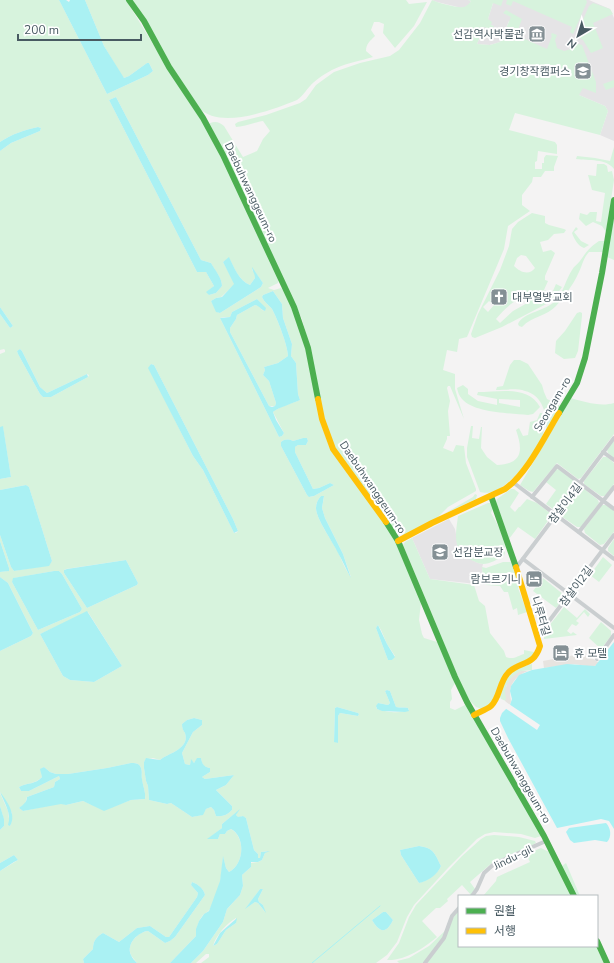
<svg xmlns="http://www.w3.org/2000/svg" width="614" height="963" font-family="'Nunito Sans','Noto Sans KR',sans-serif">
	<style>
		.education { fill: #e5e4e6 }
		.green { fill: #d7f3dd; fill-rule: evenodd }
		.sand { fill: #e7e4e0 }
		.water { fill: #aaf1f3 }
		.pier { fill: #f4f3f3 }
		.lines { fill: none; stroke-linecap: round; stroke-linejoin: round }
		.stream { stroke: #aaf1f3; stroke-width: 1 }
		.street { stroke: #caced0; stroke-width: 4 }
		.fast { stroke: #4caf50; stroke-width: 6 }
		.slow { stroke: #ffc107; stroke-width: 6 }
		.labels { text-anchor: middle; stroke-width: 4; stroke-linejoin: round; paint-order: stroke }
		.poi-label { font-size: 11px; fill: #485a62; stroke: #fff; text-anchor: end }
		.street-label { font-size: 11px; fill: #485a62; stroke: #fff }
	</style>
	<rect width="100%" height="100%" fill="#f4f3f3"/>
	<g class="education">
		<polygon points="432,0 468,0 471,1 468,6 462,8 437,2"/>
		<polygon points="492,0 589,0 610,9 614,18 614,141 600,135 608,111 605,106 579,95 516,35 519,26 509,21 500,42 490,45 477,44 484,27 493,26 491,25 488,19 493,3"/>
		<polygon points="449,519 455,529 459,550 466,557 478,563 483,564 482,568 483,581 486,585 430,579 412,538"/>
	</g>
	<g class="green">
		<path d="M 0,0 L 59,0 L 107,94 L 148,75 L 153,71 L 149,63 L 147,63 L 129,76 L 124,78 L 122,76 L 104,46 L 85,0 L 126,0 L 167,67 L 206,128 L 222,157 L 279,279 L 278,283 L 268,288 L 274,290 L 281,288 L 284,291 L 297,319 L 304,341 L 309,360 L 320,421 L 329,446 L 347,473 L 388,527 L 394,539 L 421,602 L 419,620 L 422,634 L 424,638 L 437,642 L 455,683 L 451,690 L 452,699 L 450,702 L 450,708 L 455,710 L 465,705 L 468,707 L 541,836 L 535,838 L 521,834 L 494,832 L 485,834 L 477,839 L 448,868 L 414,905 L 407,917 L 397,942 L 387,955 L 376,963 L 201,963 L 209,957 L 209,954 L 206,954 L 196,963 L 191,963 L 203,951 L 223,922 L 227,909 L 240,895 L 243,886 L 242,875 L 251,867 L 251,863 L 258,862 L 262,860 L 265,853 L 268,851 L 261,852 L 260,858 L 258,859 L 258,854 L 254,850 L 246,818 L 242,816 L 238,818 L 236,815 L 238,811 L 222,824 L 222,828 L 208,839 L 218,839 L 220,834 L 225,834 L 227,831 L 231,829 C 246,838 244,864 229,872 L 226,868 L 223,857 C 222,875 219,894 210,909 C 208,912 205,913 203,915 C 198,921 196,929 196,936 L 170,963 L 124,963 L 137,963 C 135,960 132,957 131,955 C 126,944 138,932 148,931 L 165,943 L 170,941 L 175,937 L 205,895 C 204,889 198,884 192,882 L 191,885 L 198,893 L 197,897 L 169,937 L 166,937 L 150,926 L 137,928 L 119,942 L 103,933 C 96,937 93,941 93,949 L 83,959 L 84,963 L 0,963 L 0,871 L 18,860 L 14,855 L 0,863 L 0,830 L 4,826 L 4,820 L 0,806 L 0,793 L 8,811 L 10,826 L 11,824 L 12,813 L 0,792 L 0,651 L 31,636 L 33,633 L 8,583 L 0,577 L 0,572 L 8,571 L 9,568 L 0,541 L 0,535 L 11,567 L 14,571 L 49,565 L 52,561 L 29,487 L 26,485 L 0,490 L 0,479 L 11,477 L 3,427 L 0,427 L 0,354 L 5,352 L 5,350 L 4,349 L 0,350 L 0,314 L 10,328 L 13,326 L 0,307 L 0,151 L 11,143 L 40,131 L 41,128 L 38,127 C 24,130 12,134 0,142 ZM 116,97 L 201,260 L 211,263 C 215,271 222,278 222,286 L 216,293 L 209,295 L 207,292 L 214,286 L 206,272 L 197,272 L 109,100 ZM 229,258 C 234,267 239,281 250,285 L 255,278 L 255,273 L 252,270 L 252,268 L 263,283 L 261,287 L 220,313 L 217,312 L 211,301 L 216,298 L 221,297 L 235,284 L 223,262 ZM 273,291 L 282,304 L 283,318 L 292,344 L 291,356 L 296,363 L 298,394 L 300,400 C 293,403 278,407 273,412 L 284,433 L 282,436 L 279,437 L 220,318 L 224,317 L 230,317 L 232,312 L 257,299 L 265,308 L 265,311 L 262,310 L 259,306 L 255,305 L 237,315 L 236,319 L 230,328 L 230,332 L 269,406 L 275,406 L 276,403 L 269,381 L 263,375 L 265,370 L 264,367 L 278,363 L 288,356 C 288,346 277,318 272,309 C 269,305 264,302 262,297 L 263,295 ZM 20,349 L 22,351 L 40,387 L 47,393 L 87,374 L 89,375 L 88,377 L 51,397 L 43,397 L 40,394 L 18,354 L 17,351 ZM 151,364 L 154,365 L 233,519 L 238,531 L 236,533 L 234,533 L 203,470 L 193,456 L 149,368 ZM 303,438 L 307,438 L 308,441 L 306,445 L 298,445 L 295,447 L 295,452 L 313,489 L 319,488 L 330,483 L 334,485 L 314,496 L 310,497 L 307,495 L 281,446 L 281,442 C 285,439 288,439 293,441 ZM 321,496 L 324,497 L 322,508 L 325,518 L 343,554 L 351,577 C 345,569 342,561 338,552 C 333,542 315,518 316,507 C 316,503 318,499 321,496 ZM 126,560 L 138,583 L 137,585 L 87,608 L 64,573 L 64,570 L 66,569 ZM 54,571 L 59,571 L 62,574 L 82,609 L 80,612 L 38,630 L 12,582 L 14,578 ZM 88,612 L 122,666 L 94,682 L 70,680 L 63,676 L 40,634 ZM 378,625 L 381,630 L 387,644 L 395,656 L 392,660 L 388,660 L 376,628 ZM 387,690 L 390,691 L 396,707 C 400,708 404,707 408,708 L 409,710 C 401,714 385,712 377,709 L 376,707 L 378,703 L 388,705 L 390,703 L 385,691 ZM 337,707 L 358,713 L 359,714 L 358,716 L 340,713 L 338,716 L 338,743 L 334,741 L 335,708 ZM 194,718 L 202,720 L 202,725 L 193,732 L 182,753 L 185,764 L 190,765 L 191,760 L 194,763 L 197,759 L 201,758 C 202,765 204,767 210,768 L 210,772 L 202,777 L 205,779 L 234,775 L 226,785 L 216,790 L 232,806 L 232,810 C 227,815 223,817 216,816 L 214,810 L 211,807 L 206,809 L 202,815 L 192,817 L 171,803 L 167,804 L 149,800 L 148,786 L 146,781 L 144,768 L 144,762 L 146,759 L 153,758 L 160,760 C 169,753 190,749 185,733 C 183,729 182,728 182,724 L 187,720 ZM 131,763 C 135,763 138,763 140,766 C 143,771 141,775 142,780 C 143,787 146,792 145,799 L 131,800 L 104,810 L 83,801 L 66,805 L 61,803 L 23,811 L 19,808 L 25,804 L 27,797 L 54,787 L 55,782 L 60,779 L 59,776 L 29,791 L 21,791 L 19,787 C 28,782 34,785 42,777 L 41,769 L 44,767 L 50,772 L 56,774 L 68,774 L 107,768 ZM 419,846 C 434,848 435,854 441,866 C 438,874 427,881 419,883 L 401,855 L 400,850 ZM 260,889 L 263,889 L 258,899 L 259,902 L 263,905 L 265,912 L 258,903 L 255,902 L 246,908 ZM 383,912 L 386,912 L 393,920 C 386,935 379,932 372,920 ZM 236,918 L 236,923 L 226,930 L 217,944 L 213,946 C 216,935 227,923 236,918 Z"/>
		<path d="M 131,0 L 406,0 L 409,4 L 427,2 L 414,26 L 395,48 L 383,33 L 384,24 L 379,22 L 374,22 L 371,30 L 375,36 C 370,41 366,44 366,51 L 373,57 C 348,64 335,65 314,82 C 307,88 304,95 297,100 C 272,110 220,130 199,108 L 178,76 Z"/>
		<path d="M 432,0 C 438,3 457,8 464,7 C 467,6 469,4 471,1 L 468,0 L 503,0 L 501,6 L 493,3 L 488,19 L 492,22 L 491,25 L 494,26 L 492,30 L 484,27 L 477,44 L 490,45 L 500,42 L 511,17 L 503,13 L 506,10 L 522,19 L 516,35 L 547,49 L 552,36 L 551,35 L 552,33 L 557,35 L 555,40 L 557,48 L 564,51 L 571,49 L 575,43 L 582,45 L 596,82 L 596,93 L 583,88 L 579,95 L 605,106 L 608,111 L 600,135 L 515,113 L 509,130 L 555,142 L 557,145 L 557,154 L 538,151 L 537,161 L 535,162 L 535,169 L 542,169 L 542,163 L 544,163 L 544,158 L 546,155 L 558,156 L 554,167 L 554,171 L 545,171 L 541,177 L 533,177 L 532,182 L 522,195 L 522,205 L 530,211 L 508,226 L 504,249 L 467,337 L 459,339 L 457,352 L 447,350 L 443,370 L 455,374 L 455,389 L 464,419 L 450,386 L 448,386 L 447,388 L 450,401 L 448,411 L 450,436 L 447,436 L 447,439 L 443,448 L 453,452 L 456,445 L 464,446 L 466,463 L 476,489 L 476,491 L 448,507 L 437,518 L 404,535 L 396,534 L 334,447 L 324,420 L 307,338 L 302,319 L 210,125 L 210,123 C 216,121 219,122 224,126 L 243,157 L 257,151 L 263,139 L 270,131 L 263,121 C 256,122 243,127 236,127 L 235,124 L 238,122 L 266,115 L 300,103 L 306,99 L 316,85 L 334,72 L 360,63 L 390,56 L 399,50 L 420,23 Z"/>
		<polygon points="507,0 586,0 587,2 573,34 570,32 572,27 513,1 511,6 506,4"/>
		<polygon points="593,3 610,9 613,14 593,23 603,48 591,53 583,40 576,36 589,6"/>
		<polygon points="614,80 614,87 606,90 603,84"/>
		<path d="M 614,147 L 614,169 C 606,158 589,161 576,159 L 577,156 L 595,158 L 610,161 Z"/>
		<polygon points="597,164 604,164 607,166 608,172 612,171 614,180 606,232 602,226 593,222 586,226 579,219 580,213 587,215 590,212 597,212 596,221 601,222 605,193 592,190 588,175 596,176"/>
		<path d="M 532,213 L 545,216 L 545,223 L 549,225 L 564,229 L 566,230 L 564,233 L 554,234 L 548,240 L 540,242 L 543,252 L 551,250 L 555,253 L 545,276 L 545,280 L 548,281 L 544,290 L 552,293 L 556,284 L 562,287 L 555,297 L 550,302 L 502,327 L 475,338 L 472,337 L 471,334 L 478,314 L 500,270 L 509,246 L 512,229 L 518,222 ZM 521,255 L 526,256 L 535,268 C 529,276 520,272 514,266 L 517,258 ZM 528,296 L 529,302 L 513,311 L 500,323 L 496,319 C 504,309 516,298 528,296 ZM 489,301 L 494,305 L 488,312 L 483,307 Z"/>
		<polygon points="614,214 614,260 607,257"/>
		<path d="M 576,227 L 578,229 L 574,232 L 581,241 L 589,245 L 584,248 C 578,246 574,239 572,233 Z"/>
		<path d="M 599,241 L 604,241 L 605,242 L 603,252 L 589,252 C 583,258 582,267 578,274 C 573,285 564,297 556,306 C 547,316 532,316 522,327 L 519,326 L 518,324 C 523,312 547,311 556,300 C 564,291 566,279 572,270 C 574,266 578,264 580,261 C 587,251 589,248 599,241 Z"/>
		<polygon points="580,312 582,313 582,316 578,351 575,358 564,359 555,353 556,341 565,331 577,313"/>
		<path d="M 514,360 L 520,360 L 528,364 L 542,385 L 544,392 L 547,399 L 559,405 L 560,407 L 546,429 C 547,413 542,395 525,391 C 516,388 505,390 496,390 L 497,387 L 503,386 L 510,365 Z"/>
		<path d="M 463,385 L 468,389 L 468,394 L 478,401 L 497,405 L 497,399 L 477,395 L 478,392 C 500,392 528,385 540,407 L 533,414 L 528,415 C 510,413 474,413 462,399 C 459,396 458,392 457,388 ZM 499,399 L 520,400 L 520,407 L 499,403 Z"/>
		<path d="M 571,398 C 584,402 601,407 614,403 L 614,434 L 581,478 L 578,479 L 557,463 L 533,492 L 529,491 L 520,485 Z"/>
		<path d="M 540,413 L 542,413 C 545,420 545,430 542,437 C 535,455 503,499 480,492 L 467,457 L 467,448 L 471,426 L 473,426 L 472,438 L 479,439 L 481,427 L 482,427 L 481,448 L 487,457 L 497,465 C 523,464 523,450 516,430 L 519,428 L 523,436 L 528,435 L 530,422 L 537,420 Z"/>
		<polygon points="614,441 614,458 608,453 607,450"/>
		<polygon points="603,457 607,457 614,463 614,484 605,496 601,496 584,484 584,481"/>
		<polygon points="559,469 575,481 576,486 558,509 553,509 546,504 556,490 546,482 555,470"/>
		<polygon points="582,487 598,500 599,503 581,527 577,527 561,516 561,512 579,488"/>
		<polygon points="511,489 514,489 519,493 510,507 515,512 519,507 520,507 527,499 537,503 550,513 550,518 535,539 518,527 509,539 496,502 497,499"/>
		<polygon points="475,494 477,495 476,499 442,515 473,497"/>
		<path d="M 488,503 L 490,503 L 493,508 L 491,513 C 498,525 508,542 504,556 C 498,559 490,564 483,564 C 479,564 474,561 471,560 C 451,550 456,533 458,516 Z"/>
		<polygon points="602,505 606,505 614,511 614,532 604,544 600,545 585,533 584,529"/>
		<path d="M 412,538 L 430,579 L 474,585 L 479,601 L 485,606 L 490,633 L 504,651 L 506,657 C 514,660 517,656 524,654 L 524,650 L 534,652 L 534,656 L 513,666 L 493,699 L 490,704 L 482,709 L 476,707 L 468,699 L 452,663 L 403,545 L 405,542 Z"/>
		<polygon points="614,539 614,556 608,551 608,548"/>
		<polygon points="603,557 612,565 599,582 590,575"/>
		<polygon points="503,562 510,562 513,563 520,584 518,588 527,612 518,615 517,608 513,610 508,592 504,592 500,586 486,585 483,581 482,567 486,568"/>
		<polygon points="543,578 564,595 564,598 556,608 533,591"/>
		<polygon points="564,607 577,618 585,609 590,614 588,617 584,612 576,621 579,623 576,626 572,624 567,631 571,634 573,632 577,635 544,639 544,632"/>
		<polygon points="601,622 611,631 611,636 601,649 589,638"/>
		<path d="M 532,664 L 532,670 L 521,671 L 506,686 L 506,701 L 501,699 L 500,697 C 504,678 512,668 532,664 Z"/>
		<path d="M 494,835 L 519,837 L 535,841 L 536,843 L 527,848 L 493,862 L 470,882 L 475,889 L 471,895 L 462,885 L 447,899 L 448,901 L 440,908 L 436,908 L 422,921 L 437,937 C 424,948 405,961 387,960 L 399,943 L 409,917 L 416,905 L 462,856 L 481,839 L 486,836 Z"/>
		<polygon points="541,848 549,852 571,896 483,896 496,881 497,877 530,862 526,854"/>
		<polygon points="566,863 580,896 576,896 562,866"/>
		<polygon points="458,911 459,946 597,946 604,963 427,963 443,941 453,918"/>
		<polygon points="447,929 440,942 424,963 399,963 397,961 409,958 429,946"/>
	</g>
	<g class="sand">
		<polygon points="585,653 599,663 593,667 574,664 544,668 543,661"/>
		<path d="M 521,671 L 528,671 C 519,674 510,682 510,693 C 510,698 512,700 510,705 L 505,701 C 507,698 505,696 505,692 C 506,682 512,675 521,671 Z"/>
	</g>
	<g class="water">
		<polygon points="59,0 66,0 69,2 70,0 85,0 104,46 124,78 129,76 147,63 149,63 153,71 148,75 107,94"/>
		<path d="M 116,97 L 201,260 L 211,263 C 215,270 222,278 222,286 L 216,293 L 209,295 L 206,292 L 214,286 L 206,272 L 197,272 L 109,100 Z"/>
		<path d="M 38,127 L 41,128 L 40,131 L 11,143 L 0,151 L 0,142 C 12,134 24,130 38,127 Z"/>
		<path d="M 229,257 C 234,267 239,281 250,285 L 255,278 C 255,273 252,271 252,267 L 263,283 L 261,287 L 220,313 L 216,312 L 211,301 L 216,298 L 222,297 L 234,284 L 223,262 Z"/>
		<path d="M 273,291 L 282,304 L 283,318 L 292,344 L 291,356 L 296,363 L 298,394 L 300,400 C 294,403 277,408 273,412 L 276,420 L 284,433 L 282,436 L 279,437 L 220,318 L 230,317 L 232,312 L 257,299 L 266,308 L 265,311 C 261,310 260,306 255,305 L 237,315 L 236,319 L 230,328 L 230,332 L 269,406 L 272,407 L 275,406 L 276,403 L 269,381 L 263,375 L 265,370 L 264,367 L 278,363 L 288,356 C 288,346 277,318 272,309 C 269,305 264,302 262,297 L 263,295 Z"/>
		<polygon points="0,307 13,326 10,328 0,314"/>
		<polygon points="20,349 22,351 40,387 47,393 87,374 88,377 51,397 43,397 40,394 18,354 17,351"/>
		<polygon points="151,364 154,365 233,519 238,531 234,533 203,470 193,456 148,368"/>
		<polygon points="3,426 11,477 0,479 0,427"/>
		<path d="M 303,438 L 307,438 L 308,441 L 306,445 L 298,445 L 295,447 L 295,452 L 313,489 L 319,488 L 330,483 L 334,485 L 314,496 L 309,497 L 307,495 L 281,446 L 281,442 C 285,439 288,439 293,441 Z"/>
		<polygon points="26,485 29,487 52,561 49,566 14,571 11,567 0,535 0,490"/>
		<path d="M 321,496 L 324,496 L 322,508 L 325,518 L 343,554 L 351,578 C 346,570 343,561 338,553 C 333,542 316,519 316,508 C 316,503 318,499 321,496 Z"/>
		<polygon points="0,541 9,568 9,571 0,572"/>
		<polygon points="126,560 138,583 137,585 87,608 64,573 64,570 67,569"/>
		<polygon points="54,571 59,571 62,574 82,609 80,612 38,630 12,582 13,578"/>
		<polygon points="0,577 8,583 33,633 31,636 0,651"/>
		<polygon points="87,611 122,666 94,682 70,680 63,676 40,634"/>
		<polygon points="378,625 387,644 395,657 392,660 388,660 376,628"/>
		<polygon points="614,642 614,829 609,821 601,819 557,828 508,738 500,721 500,718 502,713 510,705 512,699 510,691 511,686 519,675 532,670 567,664 595,666"/>
		<path d="M 387,690 L 390,691 L 396,707 C 400,708 404,707 408,708 L 409,711 L 405,712 L 382,711 L 377,709 L 376,706 L 378,703 L 388,705 L 390,703 L 385,691 Z"/>
		<polygon points="337,707 358,713 359,714 358,716 340,713 338,716 338,743 334,742 335,708"/>
		<path d="M 194,718 L 202,720 L 202,725 L 193,732 L 182,753 L 185,764 L 190,765 L 191,759 L 194,763 L 197,758 L 201,758 C 202,764 204,767 210,768 L 210,772 L 202,777 L 205,779 L 234,775 L 226,785 L 216,790 L 232,806 L 232,810 C 227,815 223,817 216,816 L 214,810 L 211,807 L 206,809 L 203,815 L 192,817 L 171,803 L 167,804 L 149,800 L 148,786 L 146,781 L 144,768 L 144,762 L 146,758 L 160,760 C 169,753 190,749 185,733 C 183,730 182,728 182,724 L 187,720 Z"/>
		<path d="M 131,763 C 135,763 138,763 140,766 C 143,771 141,775 142,779 C 143,787 146,792 145,799 L 131,800 L 104,811 L 83,801 L 66,805 L 61,804 L 23,811 L 19,808 C 23,805 27,802 27,797 L 54,787 L 55,782 L 60,779 L 59,776 L 29,791 L 21,791 L 19,787 C 28,782 35,785 42,777 L 40,769 L 44,767 L 50,772 L 56,774 L 68,774 L 107,768 Z"/>
		<path d="M 0,792 C 7,801 17,815 10,826 L 8,825 C 12,813 4,803 0,792 Z"/>
		<polygon points="0,806 4,819 4,826 0,830"/>
		<path d="M 240,809 L 236,815 L 238,817 L 243,816 L 246,818 L 254,850 L 258,854 L 258,858 L 260,858 L 261,852 L 270,851 L 265,853 L 262,860 L 258,862 L 251,862 L 251,867 L 242,875 L 243,886 L 240,895 L 227,909 L 223,922 L 203,951 L 191,963 L 170,963 L 196,936 L 196,929 L 199,921 L 204,914 L 209,911 L 220,881 L 223,856 L 226,868 L 229,872 C 244,865 246,837 231,829 L 227,831 L 225,834 L 220,834 L 218,839 L 207,839 L 222,828 L 222,824 Z"/>
		<path d="M 606,823 C 611,828 612,837 607,842 L 595,840 L 574,843 L 570,840 L 566,832 L 569,828 Z"/>
		<path d="M 419,846 C 434,848 435,854 441,866 C 438,874 427,882 419,883 L 401,855 L 400,850 Z"/>
		<polygon points="14,855 18,860 14,862 0,871 0,863"/>
		<path d="M 192,882 C 198,884 204,889 205,895 L 175,937 L 170,941 L 165,943 L 148,931 C 138,932 126,944 131,955 C 132,958 135,961 137,963 L 84,963 L 83,959 L 93,949 C 93,941 96,937 103,933 L 119,942 L 137,928 L 150,926 L 166,937 L 169,937 L 197,897 L 198,893 L 191,885 Z"/>
		<polygon points="260,889 263,889 258,899 259,902 263,905 266,913 258,903 255,902 245,909"/>
		<path d="M 383,912 L 386,912 L 393,920 C 386,935 379,932 372,920 Z"/>
		<polygon points="237,918 236,923 226,930 217,944 213,946 220,933"/>
	</g>
	<polygon class="pier" points="509,704 540,725 537,730 505,708"/>
	<g class="lines">
		<polyline class="stream" points="312,963 380,906"/>
		<g class="street">
			<polyline points="603,452 614,460"/>
			<polyline points="514,483 614,559"/>
			<polyline points="532,497 557,466 614,509"/>
			<polyline points="579,532 614,487"/>
			<polyline points="523,559 614,628"/>
			<polyline points="516,568 614,438"/>
			<polyline points="537,637 614,535"/>
			<polyline points="597,659 614,635"/>
			<polyline points="472,896 477,889 484,873 494,864 546,841"/>
			<polyline points="425,963 444,938 452,916 459,908"/>
		</g>
		<g class="fast">
			<polyline points="129,0 144,21 169,67 203,118 223,155 294,307 308,348 318,399"/>
			<polyline points="559,413 577,383 585,358 602,273 614,200"/>
			<polyline points="491,496 516,567"/>
			<polyline points="386,522 398,541 455,677 467,702 544,836 574,896"/>
			<polyline points="597,941 607,963"/>
		</g>
		<g class="slow">
			<polyline points="318,399 322,419 333,449 386,522"/>
			<path d="M 398,541 L 432,523 L 505,489 C 527,474 545,436 559,413"/>
			<path d="M 474,715 C 479,712 486,710 491,706 C 500,698 499,682 508,673 C 520,660 533,668 540,646 L 516,567"/>
		</g>
	</g>
	<defs>
		<g id="museum-square" transform="scale(0.9)"><rect x="-9" y="-9" width="18" height="18" rx="4" fill="#849095" stroke="#fff"/><path d="M0-6L6-3V-2H-6V-3ZM-5-1h2V3h-2ZM-1-1h2V3h-2ZM3-1h2V3H3ZM-6 4H6V6H-6Z" fill="#fff"/></g>
		<g id="university-square" transform="scale(0.9)"><rect x="-9" y="-9" width="18" height="18" rx="4" fill="#849095" stroke="#fff"/><path d="M0-5L7-2L0 1L-7-2ZM-4 1L0 2.5L4 1V4Q0 6-4 4Z" fill="#fff"/></g>
		<g id="church-square" transform="scale(0.9)"><rect x="-9" y="-9" width="18" height="18" rx="4" fill="#849095" stroke="#fff"/><path d="M-1.2-6h2.4v3.5h3.3v2.4h-3.3V6h-2.4V-.1h-3.3v-2.4h3.3Z" fill="#fff"/></g>
		<g id="school-square" transform="scale(0.9)"><rect x="-9" y="-9" width="18" height="18" rx="4" fill="#849095" stroke="#fff"/><path d="M0-5L7-2L0 1L-7-2ZM-4 1L0 2.5L4 1V4Q0 6-4 4Z" fill="#fff"/></g>
		<g id="hotel-square" transform="scale(0.9)"><rect x="-9" y="-9" width="18" height="18" rx="4" fill="#849095" stroke="#fff"/><path d="M-6-4.5h1.5V1H6V5H4.5V3h-9V5H-6ZM-4 0a1.8 1.8 0 1 1 3.6 0ZM.5 0V-2.5h3Q6-2.5 6 0Z" fill="#fff"/></g>
	</defs>
	<g fill-rule="evenodd">
		<use href="#museum-square" x="537" y="34"/>
		<use href="#university-square" x="583" y="71"/>
		<use href="#church-square" x="499" y="297"/>
		<use href="#school-square" x="440" y="552"/>
		<use href="#hotel-square" x="534" y="579"/>
		<use href="#hotel-square" x="561" y="653"/>
	</g>
	<g class="labels">
		<g class="poi-label">
			<text x="524" y="38">선감역사박물관</text>
			<text x="570" y="75">경기창작캠퍼스</text>
			<text x="512" y="301" text-anchor="start">대부열방교회</text>
			<text x="453" y="556" text-anchor="start">선감분교장</text>
			<text x="521" y="583">람보르기니</text>
			<text x="574" y="657" text-anchor="start">휴 모텔</text>
		</g>
		<g class="street-label">
			<text transform="translate(251 192) rotate(65)" y="4">Daebuhwanggeum-ro</text>
			<text transform="translate(552 404) rotate(-59)" y="4">Seongam-ro</text>
			<text transform="translate(373 487) rotate(56)" y="4">Daebuhwanggeum-ro</text>
			<text transform="translate(565 503) rotate(-53)" y="4">참살이4길</text>
			<text transform="translate(576 586) rotate(-53)" y="4">참살이2길</text>
			<text transform="translate(541 616) rotate(73)" y="4">나루터길</text>
			<text transform="translate(521 775) rotate(60)" y="4">Daebuhwanggeum-ro</text>
			<text transform="translate(513 857) rotate(-26)" y="4">Jindu-gil</text>
		</g>
	</g>
	<rect x="458" y="895" width="140" height="52" fill="#ffffff" stroke="#b6bdc0"/>
	<rect x="466" y="908" width="20" height="6" fill="#4caf50" stroke="#b6bdc0"/>
	<text x="494" y="915" font-size="12" fill="#485a62">원활</text>
	<rect x="466" y="928" width="20" height="6" fill="#ffc107" stroke="#b6bdc0"/>
	<text x="494" y="935" font-size="12" fill="#485a62">서행</text>
	<g transform="translate(578 36) rotate(218)" stroke="#ffffff" stroke-width="3" paint-order="stroke">
	<path d="M0-3L7 15L0 10L-7 15Z" fill="#485a62"/>
	<text y="-6" font-size="11" font-weight="bold" text-anchor="middle" fill="#485a62">N</text>
	</g>
	<path d="M18 34v6h123v-6" fill="none" stroke="#485a62" stroke-width="2"/>
	<text x="24" y="34" font-size="12" fill="#485a62" stroke="#ffffff" stroke-width="3" paint-order="stroke">200 m</text>
</svg>
